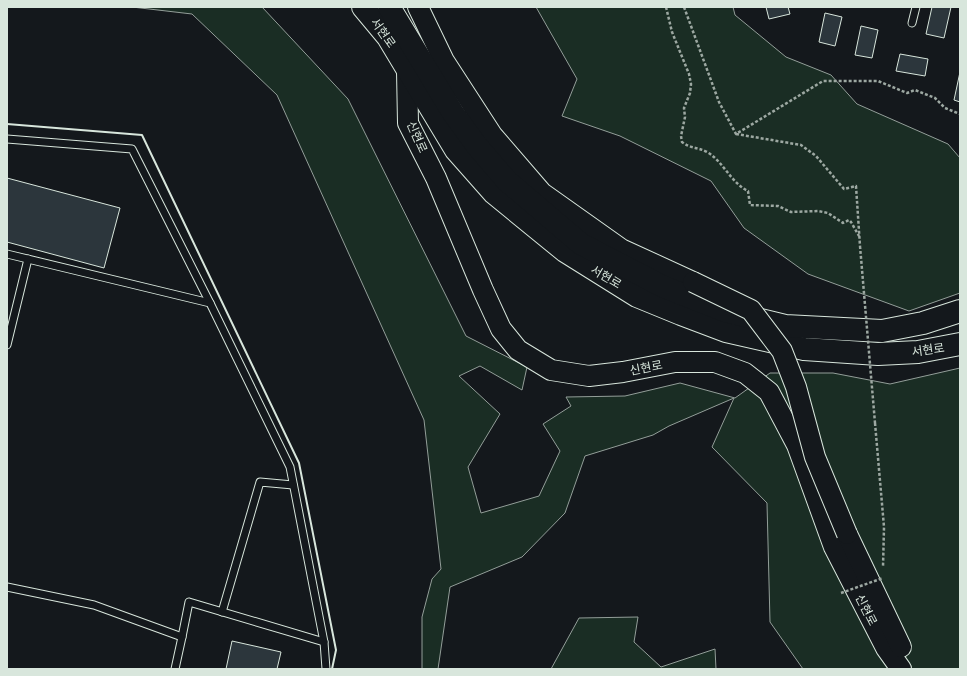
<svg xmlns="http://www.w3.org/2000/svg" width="967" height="676" font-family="Quicksand,'Noto Sans KR',sans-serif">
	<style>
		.green { fill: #1a2d24; stroke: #939e99 }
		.building { fill: #2c363c; stroke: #d8e6dc }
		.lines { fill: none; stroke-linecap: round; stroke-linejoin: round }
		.service-casing { stroke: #d8e6dc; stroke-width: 9 }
		.secondary-casing { stroke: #d8e6dc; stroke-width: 22 }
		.primary-casing { stroke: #d8e6dc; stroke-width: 24 }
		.path { stroke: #9da8a2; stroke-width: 2.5; stroke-dasharray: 3 2; stroke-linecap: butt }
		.service { stroke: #14181c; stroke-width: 7 }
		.secondary { stroke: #14181c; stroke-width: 20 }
		.primary { stroke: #14181c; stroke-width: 22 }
		.secondary-bridge-casing { stroke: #d8e6dc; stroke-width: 22; stroke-linecap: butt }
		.path-bridge { stroke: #9da8a2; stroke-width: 2.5; stroke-dasharray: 3 2; stroke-linecap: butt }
		.secondary-bridge { stroke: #14181c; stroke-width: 20 }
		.wall { stroke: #d8e6dc; stroke-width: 2 }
		.labels { text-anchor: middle; stroke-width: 3; stroke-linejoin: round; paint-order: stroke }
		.street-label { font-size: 12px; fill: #d8e6dc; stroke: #14181c }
	</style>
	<rect width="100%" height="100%" fill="#14181c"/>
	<g class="green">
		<polygon points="132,7 262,7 348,99 466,336 527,367 522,390 480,366 459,376 500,414 468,467 481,513 539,496 560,451 543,424 571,406 566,397 625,396 680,383 735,398 770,373 833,373 890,384 960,368 960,669 803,669 770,622 767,503 712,447 734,398 669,426 653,435 585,456 565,513 522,557 450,587 438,669 422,669 422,617 432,579 441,569 424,420 277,95 192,14"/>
		<polygon points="536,7 733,7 735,15 786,57 831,75 857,104 948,144 960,158 960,293 909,311 808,274 744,228 711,181 620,136 562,116 577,79"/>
		<polygon points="638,617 634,642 661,667 715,649 716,669 551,669 579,618"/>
	</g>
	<g class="building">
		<polygon points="766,7 788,7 790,14 769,19"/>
		<polygon points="932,7 951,7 944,38 926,34"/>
		<polygon points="825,13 842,17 835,46 819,42"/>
		<polygon points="861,26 878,30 872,58 855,55"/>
		<polygon points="900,54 928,59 925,76 896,71"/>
		<polygon points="960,72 960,102 954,100"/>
		<polygon points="7,178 120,208 104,268 7,242"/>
		<polygon points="232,641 281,652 277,669 226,669"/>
	</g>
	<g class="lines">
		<g class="service-casing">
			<g id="service">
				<polyline points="912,23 916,7"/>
				<polyline points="7,139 132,149 210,303"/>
				<polyline points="7,254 210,303 290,467 324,642 326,669"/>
				<polyline points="7,345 28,259"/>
				<polyline points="7,587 94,605 182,637"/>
				<polyline points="222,612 260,482 293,485"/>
				<polyline points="175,669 182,637 189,602 324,642"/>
			</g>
		</g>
		<g class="secondary-casing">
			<g id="secondary">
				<polyline points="418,7 444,61 492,135 542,193 621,249 693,282"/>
				<polyline points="407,71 408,123 436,178 483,290 501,329 518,350 551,370 589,376 623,372 675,362 715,362 745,373 769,392 797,445 834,547 886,648 901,669"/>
				<polyline points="847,534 901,647"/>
			</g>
		</g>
		<g class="primary-casing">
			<g id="primary">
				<polyline points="363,7 388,37 456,150 494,193 565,251 637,296 681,314 726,331 804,349 878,354 918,352 960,344"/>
				<polyline points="389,7 453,113 477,146 507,181 581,244 664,287 725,311 785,326 882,331 923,323 960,311"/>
			</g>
		</g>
		<g class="path">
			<path d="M 666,7 L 672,32 L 689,74 L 691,84 L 690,93 L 684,108 L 685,117 L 681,136 L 682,142 C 691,149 698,147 707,152 C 723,161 731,183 748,191 L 750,205 L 778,206 L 791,212 L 818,211 L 828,213 L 843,223 L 849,220 L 851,222 L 859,236"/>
			<polyline points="684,7 719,102 736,134 823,81 878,81 907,93 915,90 935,98 945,108 960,114"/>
			<polyline points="736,134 801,145 816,156 844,189 856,186 860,246"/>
			<polyline points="875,423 884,527 883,567"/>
		</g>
		<use href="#service" class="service"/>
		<use href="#secondary" class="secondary"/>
		<use href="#primary" class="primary"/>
		<g class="secondary-bridge-casing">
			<polyline id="secondary-bridge" points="693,282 751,310 782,351 796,387 815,457 847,534"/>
		</g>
		<g class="path-bridge">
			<polyline points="860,246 875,423"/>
			<polyline points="841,593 883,578"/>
		</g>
		<use href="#secondary-bridge" class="secondary-bridge"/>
		<polyline class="wall" points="7,124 142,135 299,463 336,650 332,669"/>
	</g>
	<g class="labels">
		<g class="street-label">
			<text transform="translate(383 33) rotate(55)" y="4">서현로</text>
			<text transform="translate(417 137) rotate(66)" y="4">신현로</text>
			<text transform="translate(606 277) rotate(31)" y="4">서현로</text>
			<text transform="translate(928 350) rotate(-8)" y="4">서현로</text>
			<text transform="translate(646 368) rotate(-11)" y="4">신현로</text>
			<text transform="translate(866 610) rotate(63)" y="4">신현로</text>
		</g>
	</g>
	<rect width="967" height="676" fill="none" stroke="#d8e6dc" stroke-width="16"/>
</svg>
